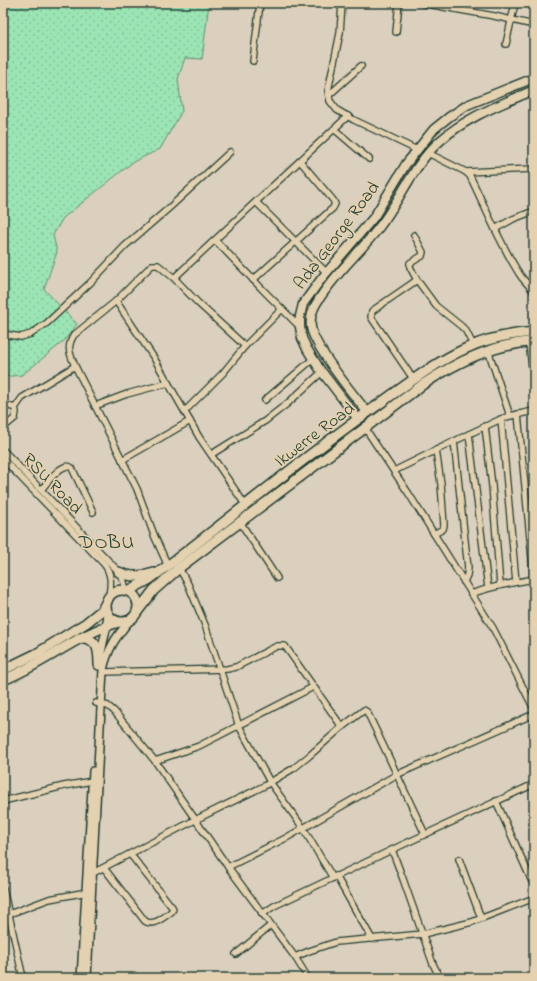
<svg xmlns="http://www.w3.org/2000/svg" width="537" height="981" font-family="'Indie Flower',sans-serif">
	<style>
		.grass { fill: url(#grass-dots); stroke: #5d9074 }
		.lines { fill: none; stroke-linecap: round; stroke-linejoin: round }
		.minor-casing { stroke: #1f3d34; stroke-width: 8 }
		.tertiary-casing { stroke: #1f3d34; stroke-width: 10 }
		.secondary-casing { stroke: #1f3d34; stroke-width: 11 }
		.primary-casing { stroke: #1f3d34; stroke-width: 12 }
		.minor { stroke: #e4d1af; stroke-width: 5.5 }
		.tertiary { stroke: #e4d1af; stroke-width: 7 }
		.secondary { stroke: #e4d1af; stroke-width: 8 }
		.primary { stroke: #e4d1af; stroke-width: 9 }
		.labels { text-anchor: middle; stroke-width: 3.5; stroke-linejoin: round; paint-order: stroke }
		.street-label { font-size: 18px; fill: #1f3d34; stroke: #e4d1af }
		.quarter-label { font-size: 20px; letter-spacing: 1px; fill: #1f3d34; stroke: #e4d1af }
	</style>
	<defs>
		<pattern id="grass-dots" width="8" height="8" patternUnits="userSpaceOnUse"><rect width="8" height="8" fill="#9be4b3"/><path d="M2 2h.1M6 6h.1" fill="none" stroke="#85c49b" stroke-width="1.8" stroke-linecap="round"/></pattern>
	</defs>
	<rect width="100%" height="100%" fill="#dbcfbd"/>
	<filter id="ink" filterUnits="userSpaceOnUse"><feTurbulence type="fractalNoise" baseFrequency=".025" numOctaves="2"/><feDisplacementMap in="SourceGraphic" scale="8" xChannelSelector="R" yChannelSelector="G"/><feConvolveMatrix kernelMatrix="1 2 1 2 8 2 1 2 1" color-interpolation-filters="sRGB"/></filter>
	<g filter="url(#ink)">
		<polygon class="grass" points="3,3 209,3 202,59 185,58 178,79 182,111 160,149 133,162 63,218 53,235 57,252 44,289 77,324 64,341 22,375 3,377"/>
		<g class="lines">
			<g class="minor-casing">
				<g id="minor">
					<polyline points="342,3 340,33 328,91 330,101 337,110 354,120 417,150"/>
					<polyline points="421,3 494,16 534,25"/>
					<polyline points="396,32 399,3"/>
					<polyline points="506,44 515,3"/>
					<polyline points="253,61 260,3"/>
					<polyline points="329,95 361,66"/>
					<polyline points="334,129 369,159"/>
					<path d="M 428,153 L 466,172 L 470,176 C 486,209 500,244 520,275 C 524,281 530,286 534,292"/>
					<polyline points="466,172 534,169"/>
					<polyline points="256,202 327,273"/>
					<polyline points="495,229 513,219 534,211"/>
					<polyline points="414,235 423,252 422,256 410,263 410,267 417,280 436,306 461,326 466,331 473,345"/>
					<polyline points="215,240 265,292 300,327"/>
					<polyline points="174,278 348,116"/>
					<polyline points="253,280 333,208 335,204 333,200 300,161"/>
					<polyline points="116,301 154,358 199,437 246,506"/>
					<polyline points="3,334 21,337 31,334 47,323 90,283 125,246 169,208 230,152"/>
					<polyline points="529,342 534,386"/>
					<polyline points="488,350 510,416"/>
					<polyline points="414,380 371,317 372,311 417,280"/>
					<polyline points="265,400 313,359"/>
					<polyline points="3,404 15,408"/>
					<polyline points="95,406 127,394 168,383"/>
					<polyline points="185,411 223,373 245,346 282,309"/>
					<polyline points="518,414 534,579"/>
					<polyline points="501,419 516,582"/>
					<polyline points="485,426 492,486 500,585"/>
					<polyline points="3,428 15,418 16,412 15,408 22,398 75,366"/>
					<polyline points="365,428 409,494 493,628 534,709"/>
					<polyline points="469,434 488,588"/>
					<polyline points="454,441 468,568 467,575 464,582"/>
					<polyline points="3,450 119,572 124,582 126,590"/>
					<polyline points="212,454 265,421 288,403 322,372"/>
					<path d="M 3,459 L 104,564 C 112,574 111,584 109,596"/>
					<polyline points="122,460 190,421"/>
					<polyline points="394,471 469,434 501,419 510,416 534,411"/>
					<path d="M 41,490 C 47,483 63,460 72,468 L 93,512"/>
					<polyline points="240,522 277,578"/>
					<polyline points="434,534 443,529 444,525 441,484 436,450"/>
					<path d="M 168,566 L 154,535 L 137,489 L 75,366 C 70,354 66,347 74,335 L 116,301 L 152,265 L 158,265 L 174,278 L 198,303 L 245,346"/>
					<polyline points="179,568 188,584 205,625 239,726 270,782 303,828 333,878"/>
					<path d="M 471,594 C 492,586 512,583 534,579"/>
					<polyline points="103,672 227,669 236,667 277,646 285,646 342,727"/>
					<polyline points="96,703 108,706 114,711 155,761 228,867 295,957 308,978"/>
					<polyline points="155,761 199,746 313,687"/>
					<polyline points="3,801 64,786 92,781"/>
					<polyline points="496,801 534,886"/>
					<polyline points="392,850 403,879 433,964 440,978"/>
					<polyline points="459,859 481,918"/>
					<polyline points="228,867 286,838 396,775 534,714"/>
					<path d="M 104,868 L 145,921 C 153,927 164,917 171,912 L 173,909 L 172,907 L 130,854"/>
					<path d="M 93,873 L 195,820 L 264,786 L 294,768 L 309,756 L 342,727 L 364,710 L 367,712 C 387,752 405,793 425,834"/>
					<polyline points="336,876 372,939"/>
					<polyline points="3,888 23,978"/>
					<polyline points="9,914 49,899 87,892"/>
					<polyline points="262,914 274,906 400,846 534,784"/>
					<polyline points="236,954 271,925"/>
					<polyline points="295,957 309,951 336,942 423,934 472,922 534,898"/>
				</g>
			</g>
			<g class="tertiary-casing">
				<g id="tertiary">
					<polyline points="100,657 106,630 108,614"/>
					<polyline points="81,978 93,771"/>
					<path d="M 87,978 L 103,670 C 108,648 116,637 130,620"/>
				</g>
			</g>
			<g class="secondary-casing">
				<g id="secondary">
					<path d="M 368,413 C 355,397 313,345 311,327 C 310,319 312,311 316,304 C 333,275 360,253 380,226 C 401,199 414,163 441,140 C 468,116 502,104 534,90"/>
					<polyline points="358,419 319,368 307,349 302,338 300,327 300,316 303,304 322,278 374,217 406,164 434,129 449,117 467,105 534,78"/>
				</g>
			</g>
			<g class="primary-casing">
				<g id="primary">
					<path d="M 119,572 C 131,578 142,577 154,573"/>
					<circle cx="122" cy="606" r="16"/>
					<path d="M 128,591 L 150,579 C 223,525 293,465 368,412 C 400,390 431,364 467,348 C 487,338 511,334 534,332"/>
					<path d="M 137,612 L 154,590 L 179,568 L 422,385 C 458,361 490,346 534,341"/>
					<path d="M 79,638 C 98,637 99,650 99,665"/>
					<polyline points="3,670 36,654 86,623 102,610 108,599"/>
					<path d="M 3,680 C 44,664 77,634 119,622"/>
				</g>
			</g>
			<use href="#minor" class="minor"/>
			<use href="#tertiary" class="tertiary"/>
			<use href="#secondary" class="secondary"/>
			<use href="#primary" class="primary"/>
		</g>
	</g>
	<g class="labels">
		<g class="street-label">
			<text transform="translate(336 235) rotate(-53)" y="6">Ada George Road</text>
			<text transform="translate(314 434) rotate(-37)" y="6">Ikwerre Road</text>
			<text transform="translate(53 483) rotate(46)" y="6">RSU Road</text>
		</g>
		<g class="quarter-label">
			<text x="107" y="548">DOBU</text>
		</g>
	</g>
	<rect width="537" height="981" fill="none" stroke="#e4d1af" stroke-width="16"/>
	<rect x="8" y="8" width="521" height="965" fill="none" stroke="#1f3d34" stroke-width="1.5" filter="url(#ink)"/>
</svg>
